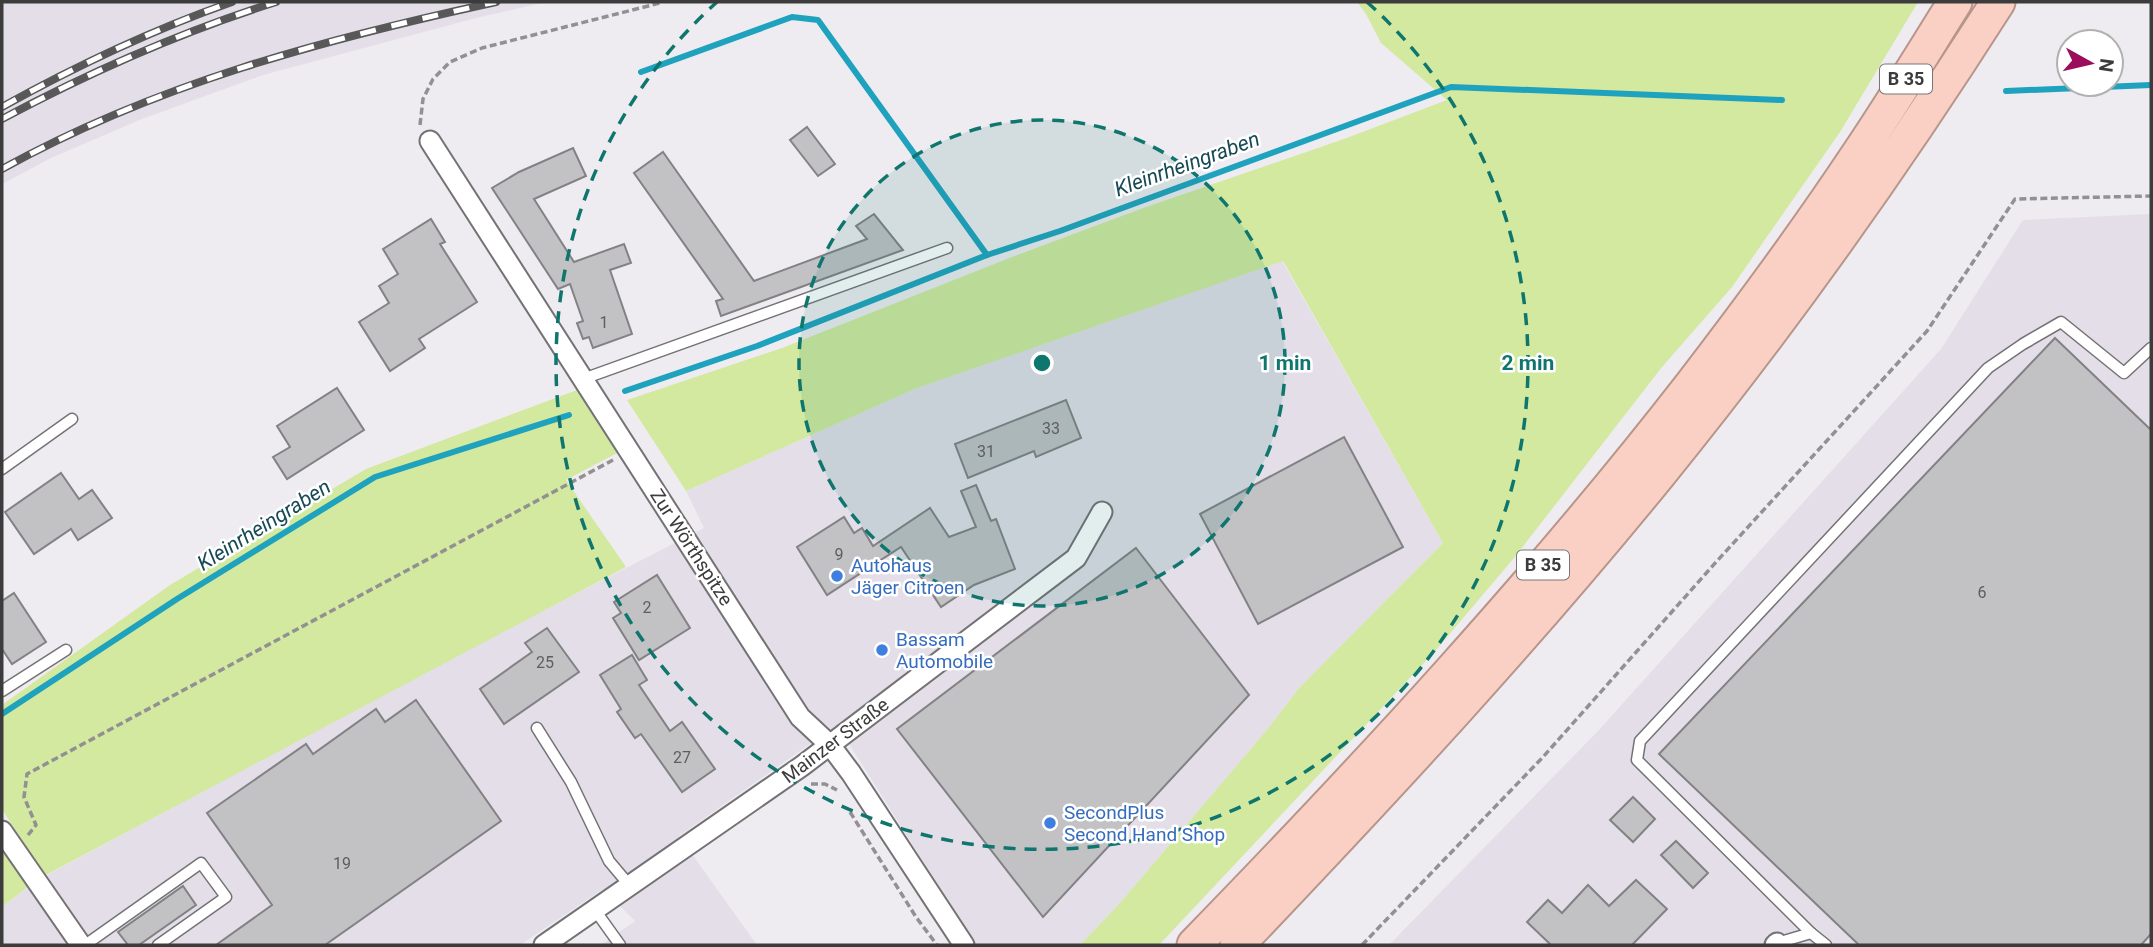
<svg xmlns="http://www.w3.org/2000/svg" width="2153" height="947" font-family="Roboto,sans-serif">
	<style>
		.built { fill: #e3dee8 }
		.green { fill: #d2e99f }
		.lines { fill: none; stroke-linecap: round; stroke-linejoin: round }
		.stream { stroke: #1fa2bd; stroke-width: 6 }
		.building { fill: #c2c1c4; stroke: #828184; stroke-width: 2 }
		.service-casing { stroke: #747275; stroke-width: 13 }
		.minor-casing { stroke: #747275; stroke-width: 23 }
		.trunk-casing { stroke: #b7958b; stroke-width: 37 }
		.path { stroke: #929092; stroke-width: 3.5; stroke-dasharray: 7 3.5; stroke-linecap: butt }
		.service { stroke: #fff; stroke-width: 10 }
		.minor { stroke: #fff; stroke-width: 19 }
		.trunk { stroke: #fad0c4; stroke-width: 33 }
		.rail-casing { stroke: #595859; stroke-width: 8 }
		.rail { stroke: #fff; stroke-width: 5; stroke-dasharray: 16; stroke-linecap: butt }
		.ring { fill: none; stroke: #0f766e; stroke-width: 3.5; stroke-dasharray: 12 9 }
		.shop-dot { fill: #3f7fe0; stroke: #fff; stroke-width: 2.5 }
		.labels { text-anchor: middle; stroke-width: 5; stroke-linejoin: round; paint-order: stroke }
		.number-label { font-size: 16px; fill: #5e5d5f }
		.shield { fill: #fff; stroke: #777677; stroke-width: 2 }
		.shield-label { font-size: 18px; font-weight: bold; fill: #3d3c3d }
		.street-label { font-size: 19px; fill: #3d3c3d; stroke: #fff }
		.shop-label { font-size: 19px; fill: #366cbe; stroke: #fff; text-anchor: start }
		.water-label { font-size: 21px; font-style: italic; fill: #174a55; stroke: #fff }
		.centre { fill: #0f766e; stroke: #fff; stroke-width: 3.5 }
		.ring-label { font-size: 21px; text-anchor: middle; font-weight: bold; fill: #0f766e; stroke: #fff; stroke-width: 5; stroke-linejoin: round; paint-order: stroke }
	</style>
	<rect width="100%" height="100%" fill="#eeecf0"/>
	<g class="built">
		<polygon points="2,2 546,2 476,18 263,75 142,119 51,158 2,184"/>
		<polygon points="2151,214 2151,945 1389,945 1598,731 1941,349 2023,220"/>
		<polygon points="1282,261 1443,543 1300,687 1266,731 1120,903 1080,945 976,945 837,725 679,836 757,945 601,945 635,921 603,889 520,945 2,945 2,907 38,880 445,661 704,528 686,491 917,388"/>
	</g>
	<g class="green">
		<polygon points="1357,2 1918,2 1840,132 1732,287 1662,367 1514,558 1436,650 1159,945 1080,945 1120,903 1266,731 1300,687 1443,543 1283,261 917,388 686,491 627,400 782,348 1012,257 1146,207 1344,139 1447,100 1381,43 1366,14"/>
		<polygon points="577,390 619,452 566,480 626,567 44,876 2,809 2,705 170,585 366,469"/>
		<polygon points="2,848 29,886 2,907"/>
	</g>
	<g class="lines">
		<g class="stream">
			<polyline points="641,72 792,17 818,20 987,255"/>
			<polyline points="2006,91 2151,85"/>
			<polyline points="625,391 757,346 987,255 1060,231 1451,87 1782,100"/>
			<polyline points="2,714 177,599 375,477 569,415"/>
		</g>
	</g>
	<g class="building">
		<polygon points="807,127 835,164 818,176 790,140"/>
		<polygon points="573,148 586,176 534,199 574,262 624,244 631,263 610,270 632,334 593,348 589,337 583,339 577,323 583,321 570,284 558,289 492,188 519,172"/>
		<polygon points="663,152 754,281 867,239 856,226 874,214 903,250 721,316 716,301 723,299 634,173"/>
		<polygon points="431,219 445,242 440,244 477,302 419,339 425,348 390,371 359,322 389,303 379,286 398,274 383,249"/>
		<polygon points="2055,338 2151,430 2151,934 2141,945 1859,945 1659,754"/>
		<polygon points="337,388 364,430 287,479 273,457 290,447 277,426"/>
		<polygon points="1066,400 1081,438 1036,457 1034,451 968,478 955,444"/>
		<polygon points="1344,437 1403,547 1258,624 1200,514"/>
		<polygon points="61,473 79,499 92,490 112,518 78,540 71,529 34,554 5,512"/>
		<polygon points="976,485 991,521 996,519 1015,569 974,585 941,607 901,547 827,595 797,547 844,517 854,533 862,528 873,546 930,508 949,537 976,527 961,491"/>
		<polygon points="1136,548 1249,695 1043,917 897,729"/>
		<polygon points="657,575 690,628 639,660 613,618 621,613 614,602"/>
		<polygon points="14,593 46,642 12,664 2,649 2,601"/>
		<polygon points="547,628 579,672 504,724 480,689 532,652 525,643"/>
		<polygon points="632,655 647,680 639,685 670,731 682,722 715,769 682,792 641,734 635,738 617,712 621,709 600,675"/>
		<polygon points="416,700 501,821 325,945 216,945 272,905 207,813 306,744 313,754 376,709 385,722"/>
		<polygon points="1633,797 1655,819 1633,842 1610,820"/>
		<polygon points="1676,841 1708,873 1693,888 1661,855"/>
		<polygon points="1636,880 1667,909 1632,945 1551,945 1527,922 1548,900 1562,913 1588,885 1609,906"/>
		<polygon points="183,886 196,905 139,945 128,945 118,932"/>
	</g>
	<g class="lines">
		<g class="service-casing">
			<g id="service">
				<polyline points="583,379 947,248"/>
				<polyline points="2,469 72,419"/>
				<polyline points="2,691 66,650"/>
				<polyline points="537,728 571,782 609,861 630,886"/>
				<polyline points="595,910 620,945"/>
				<polyline points="1777,943 1811,933"/>
				<polyline points="85,945 201,863 226,897 158,945"/>
				<polyline points="1826,945 1811,933 1637,760 1640,741 1988,368 2023,344 2061,322 2124,373 2151,348"/>
			</g>
		</g>
		<g class="minor-casing">
			<g id="minor">
				<polyline points="430,141 800,717 830,745 851,773 964,945"/>
				<polyline points="2,831 81,945"/>
				<polyline points="544,945 802,766 1076,558 1102,512"/>
				<polyline points="1775,945 1777,943"/>
			</g>
		</g>
		<g class="trunk-casing">
			<g id="trunk">
				<path d="M 1194,945 C 1368,766 1539,581 1692,384 C 1749,310 1805,234 1857,156 C 1891,106 1923,53 1955,2"/>
				<path d="M 1237,945 C 1383,792 1527,637 1660,473 C 1782,323 1894,165 1998,2"/>
			</g>
		</g>
		<g class="path">
			<polyline points="420,125 423,99 433,79 450,62 482,48 660,3"/>
			<polyline points="811,784 825,784 837,790"/>
			<polyline points="850,812 916,917 937,945"/>
			<polyline points="28,835 36,825 24,797 27,774 613,460"/>
			<polyline points="1362,945 1543,757 1717,561 1927,331 2015,199 2151,196"/>
		</g>
		<use href="#service" class="service"/>
		<use href="#minor" class="minor"/>
		<use href="#trunk" class="trunk"/>
		<g class="rail-casing">
			<g id="rail">
				<path d="M 2,107 C 76,66 152,30 232,2"/>
				<path d="M 2,119 C 90,72 181,32 276,2"/>
				<path d="M 2,169 C 156,84 325,39 496,2"/>
			</g>
		</g>
		<use href="#rail" class="rail"/>
	</g>
	<circle cx="1042" cy="363" r="243" fill="#0f766e" fill-opacity=".12"/>
	<g class="ring">
		<circle cx="1042" cy="363" r="243"/>
		<path d="M1367 2A486 486 0 1 1 717 2"/>
	</g>
	<g class="shop-dot">
		<circle cx="837" cy="576" r="7"/>
		<circle cx="882" cy="650" r="7"/>
		<circle cx="1050" cy="823" r="7"/>
	</g>
	<g class="labels">
		<g class="number-label">
			<text x="604" y="328">1</text>
			<text x="1051" y="434">33</text>
			<text x="986" y="457">31</text>
			<text x="839" y="560">9</text>
			<text x="1982" y="598">6</text>
			<text x="647" y="613">2</text>
			<text x="545" y="668">25</text>
			<text x="682" y="763">27</text>
			<text x="342" y="869">19</text>
		</g>
		<g class="shield">
			<rect x="1880" y="64.5" width="52" height="29" rx="5"/>
			<rect x="1517" y="550.5" width="52" height="29" rx="5"/>
		</g>
		<g class="shield-label">
			<text x="1906" y="85">B 35</text>
			<text x="1543" y="571">B 35</text>
		</g>
		<g class="street-label">
			<text transform="translate(692 547) rotate(57)" y="7">Zur Wörthspitze</text>
			<text transform="translate(835 740) rotate(-37)" y="7">Mainzer Straße</text>
		</g>
		<g class="shop-label">
			<text x="851" y="572">Autohaus<tspan x="851" dy="22">Jäger Citroen</tspan></text>
			<text x="896" y="646">Bassam<tspan x="896" dy="22">Automobile</tspan></text>
			<text x="1064" y="819">SecondPlus<tspan x="1064" dy="22">Second Hand Shop</tspan></text>
		</g>
		<g class="water-label">
			<text transform="translate(1187 164) rotate(-20)" y="7">Kleinrheingraben</text>
			<text transform="translate(264 525) rotate(-32)" y="7">Kleinrheingraben</text>
		</g>
	</g>
	<circle cx="1042" cy="363" r="10" class="centre"/>
	<g class="ring-label">
		<text x="1285" y="370">1 min</text>
		<text x="1528" y="370">2 min</text>
	</g>
	<rect width="2153" height="947" fill="none" stroke="#3d3c3d" stroke-width="7"/>
	<g transform="translate(2090 63) rotate(98)"><circle r="33" fill="#ffffff" stroke="#b1b1b1" stroke-width="2"/>
	<path d="M0-5L12 26L0 18L-12 26Z" fill="#9b0c5c"/>
	<text y="-10" font-size="19" font-weight="bold" text-anchor="middle" fill="#3d3c3d">N</text>
	</g>
</svg>
